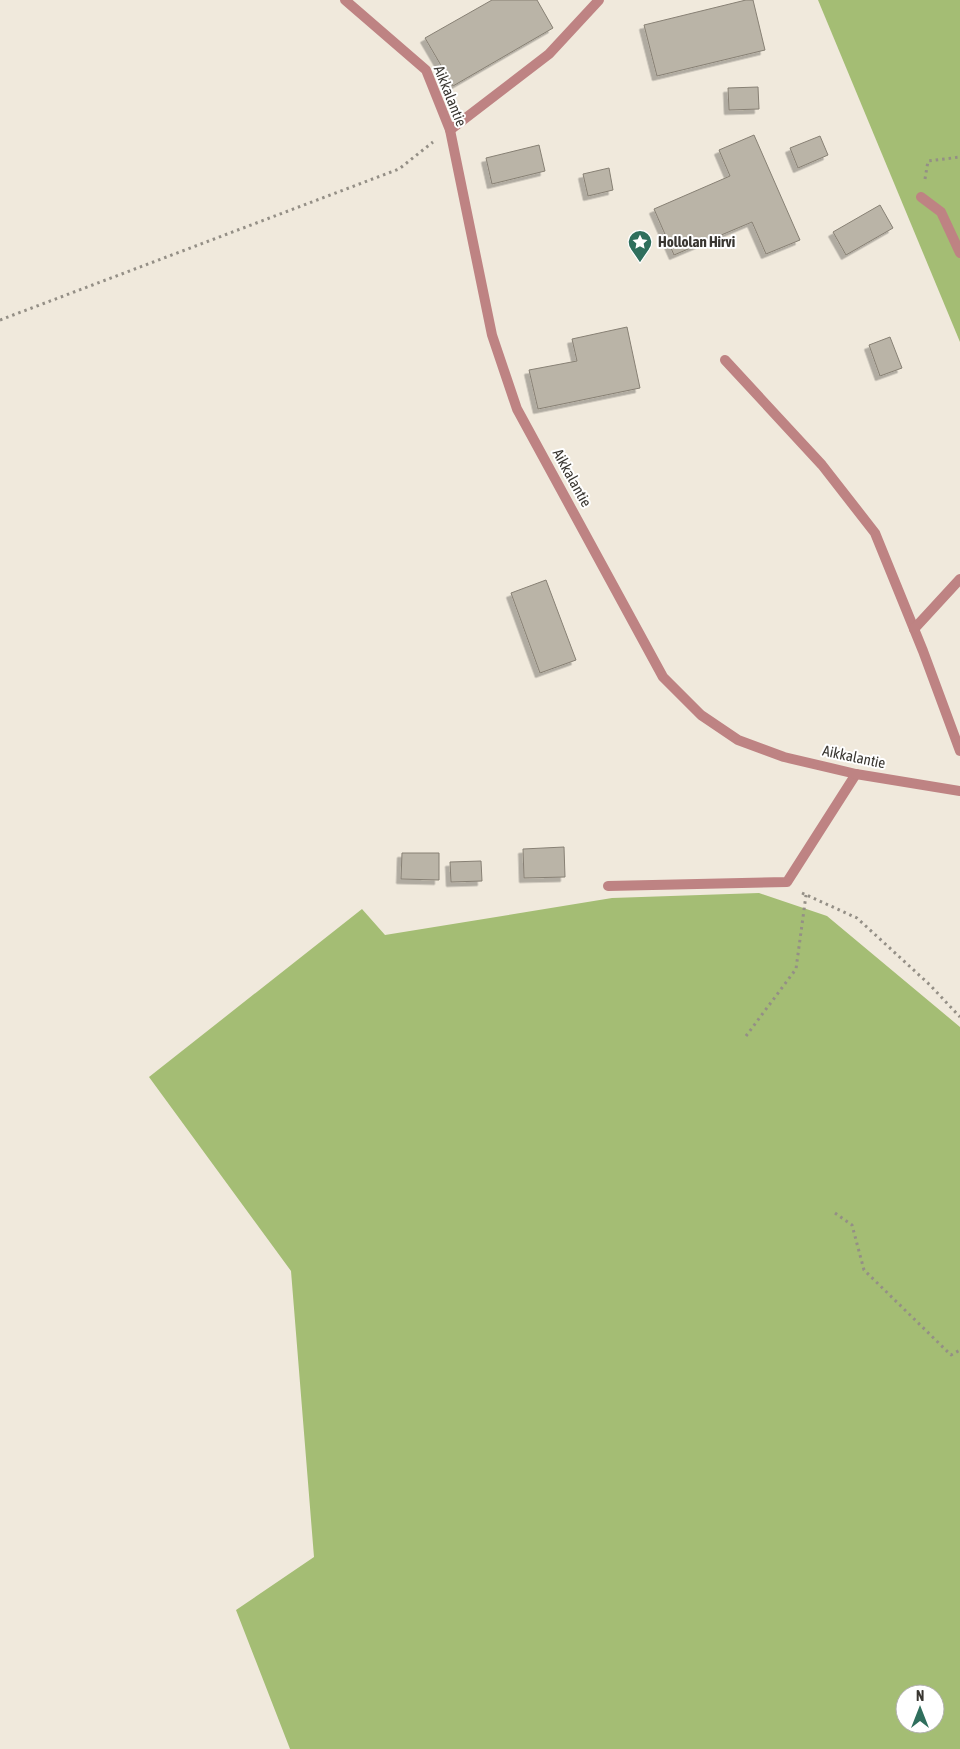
<svg xmlns="http://www.w3.org/2000/svg" width="960" height="1749" font-family="'Asap Condensed',sans-serif">
	<style>
		.forest { fill: #a4bd74; fill-rule: evenodd }
		.building { fill: #bab4a7; stroke: #878074; filter: url(#shadow) }
		.lines { fill: none; stroke-linecap: round; stroke-linejoin: round }
		.path { stroke: #948f86; stroke-width: 3; stroke-dasharray: 2.5 4; stroke-linecap: butt }
		.service { stroke: #be8383; stroke-width: 10 }
		.minor { stroke: #be8383; stroke-width: 10 }
		.labels { text-anchor: middle; stroke-width: 4; stroke-linejoin: round; paint-order: stroke }
		.street-label { font-size: 15px; fill: #393631; stroke: #fff }
		.poi-label { font-size: 15px; font-weight: bold; fill: #393631; stroke: #fff; text-anchor: start }
	</style>
	<defs>
		<filter id="shadow"><feDropShadow dx="-4.5" dy="4.5" stdDeviation="0" flood-color="#0004"/></filter>
	</defs>
	<rect width="100%" height="100%" fill="#f0e9dc"/>
	<g class="forest">
		<polygon points="818,0 960,0 960,342"/>
		<path d="M 759,893 L 827,916 L 960,1027 L 960,1749 L 290,1749 L 236,1610 L 314,1557 L 291,1271 L 149,1077 L 362,909 L 385,935 L 612,898 ZM 905,1694 L 935,1694 L 935,1724 L 905,1724 Z"/>
	</g>
	<g class="building">
		<polygon points="492,0 537,0 553,28 453,86 425,38"/>
		<polygon points="746,0 753,0 765,50 657,76 644,25"/>
		<polygon points="758,87 759,109 729,110 728,88"/>
		<polygon points="754,135 800,240 766,254 752,222 674,255 654,209 730,176 719,150"/>
		<polygon points="820,136 828,155 798,168 790,148"/>
		<polygon points="539,145 545,171 492,184 486,158"/>
		<polygon points="609,168 613,190 588,196 583,174"/>
		<polygon points="880,205 893,228 846,255 833,232"/>
		<polygon points="627,327 640,388 538,409 529,370 577,361 572,339"/>
		<polygon points="890,337 902,368 880,376 869,345"/>
		<polygon points="546,580 576,660 540,673 511,593"/>
		<polygon points="564,847 565,877 524,878 523,849"/>
		<polygon points="402,853 439,853 439,880 401,879"/>
		<polygon points="481,861 482,881 451,882 450,862"/>
	</g>
	<g class="lines">
		<g class="path">
			<polyline points="925,179 928,161 960,157"/>
			<polyline points="0,320 399,169 433,142"/>
			<polyline points="802,893 857,918 930,985 960,1017"/>
			<polyline points="746,1036 796,969 806,895"/>
			<polyline points="835,1213 852,1225 864,1270 951,1355 960,1350"/>
		</g>
		<g class="service">
			<polyline points="450,130 549,54 599,0"/>
			<polyline points="921,197 941,212 960,253"/>
			<polyline points="725,360 822,465 875,533 923,651 960,751"/>
			<polyline points="914,629 960,579"/>
			<polyline points="608,886 787,882 856,774"/>
		</g>
		<polyline class="minor" points="345,0 426,70 450,130 492,335 517,409 663,677 701,715 738,740 784,757 856,774 960,791"/>
	</g>
	<defs>
		<g id="sight-pin" transform="scale(1.25)"><path d="M0 17L-7.5 6A9.5 9.5 0 1 1 7.5 6Z" fill="#2f6f5d" stroke="#fff"/><path d="M0-6L1.8-2.2L6-1.7L2.9 1.2L3.7 5.4L0 3.3L-3.7 5.4L-2.9 1.2L-6-1.7L-1.8-2.2Z" fill="#fff"/></g>
	</defs>
	<g fill-rule="evenodd">
		<use href="#sight-pin" x="640" y="242"/>
	</g>
	<g class="labels">
		<g class="street-label">
			<text transform="translate(450 96) rotate(68)" y="5">Aikkalantie</text>
			<text transform="translate(572 478) rotate(61)" y="5">Aikkalantie</text>
			<text transform="translate(854 757) rotate(12)" y="5">Aikkalantie</text>
		</g>
		<g class="poi-label">
			<text x="658" y="247">Hollolan Hirvi</text>
		</g>
	</g>
	<g transform="translate(920 1709)"><circle r="24" fill="#ffffff" stroke="#b0afad"/>
	<path d="M0-4L9 19L0 12L-9 19Z" fill="#2f6f5d"/>
	<text y="-8" font-size="14" font-weight="bold" text-anchor="middle" fill="#393631">N</text>
	</g>
</svg>
